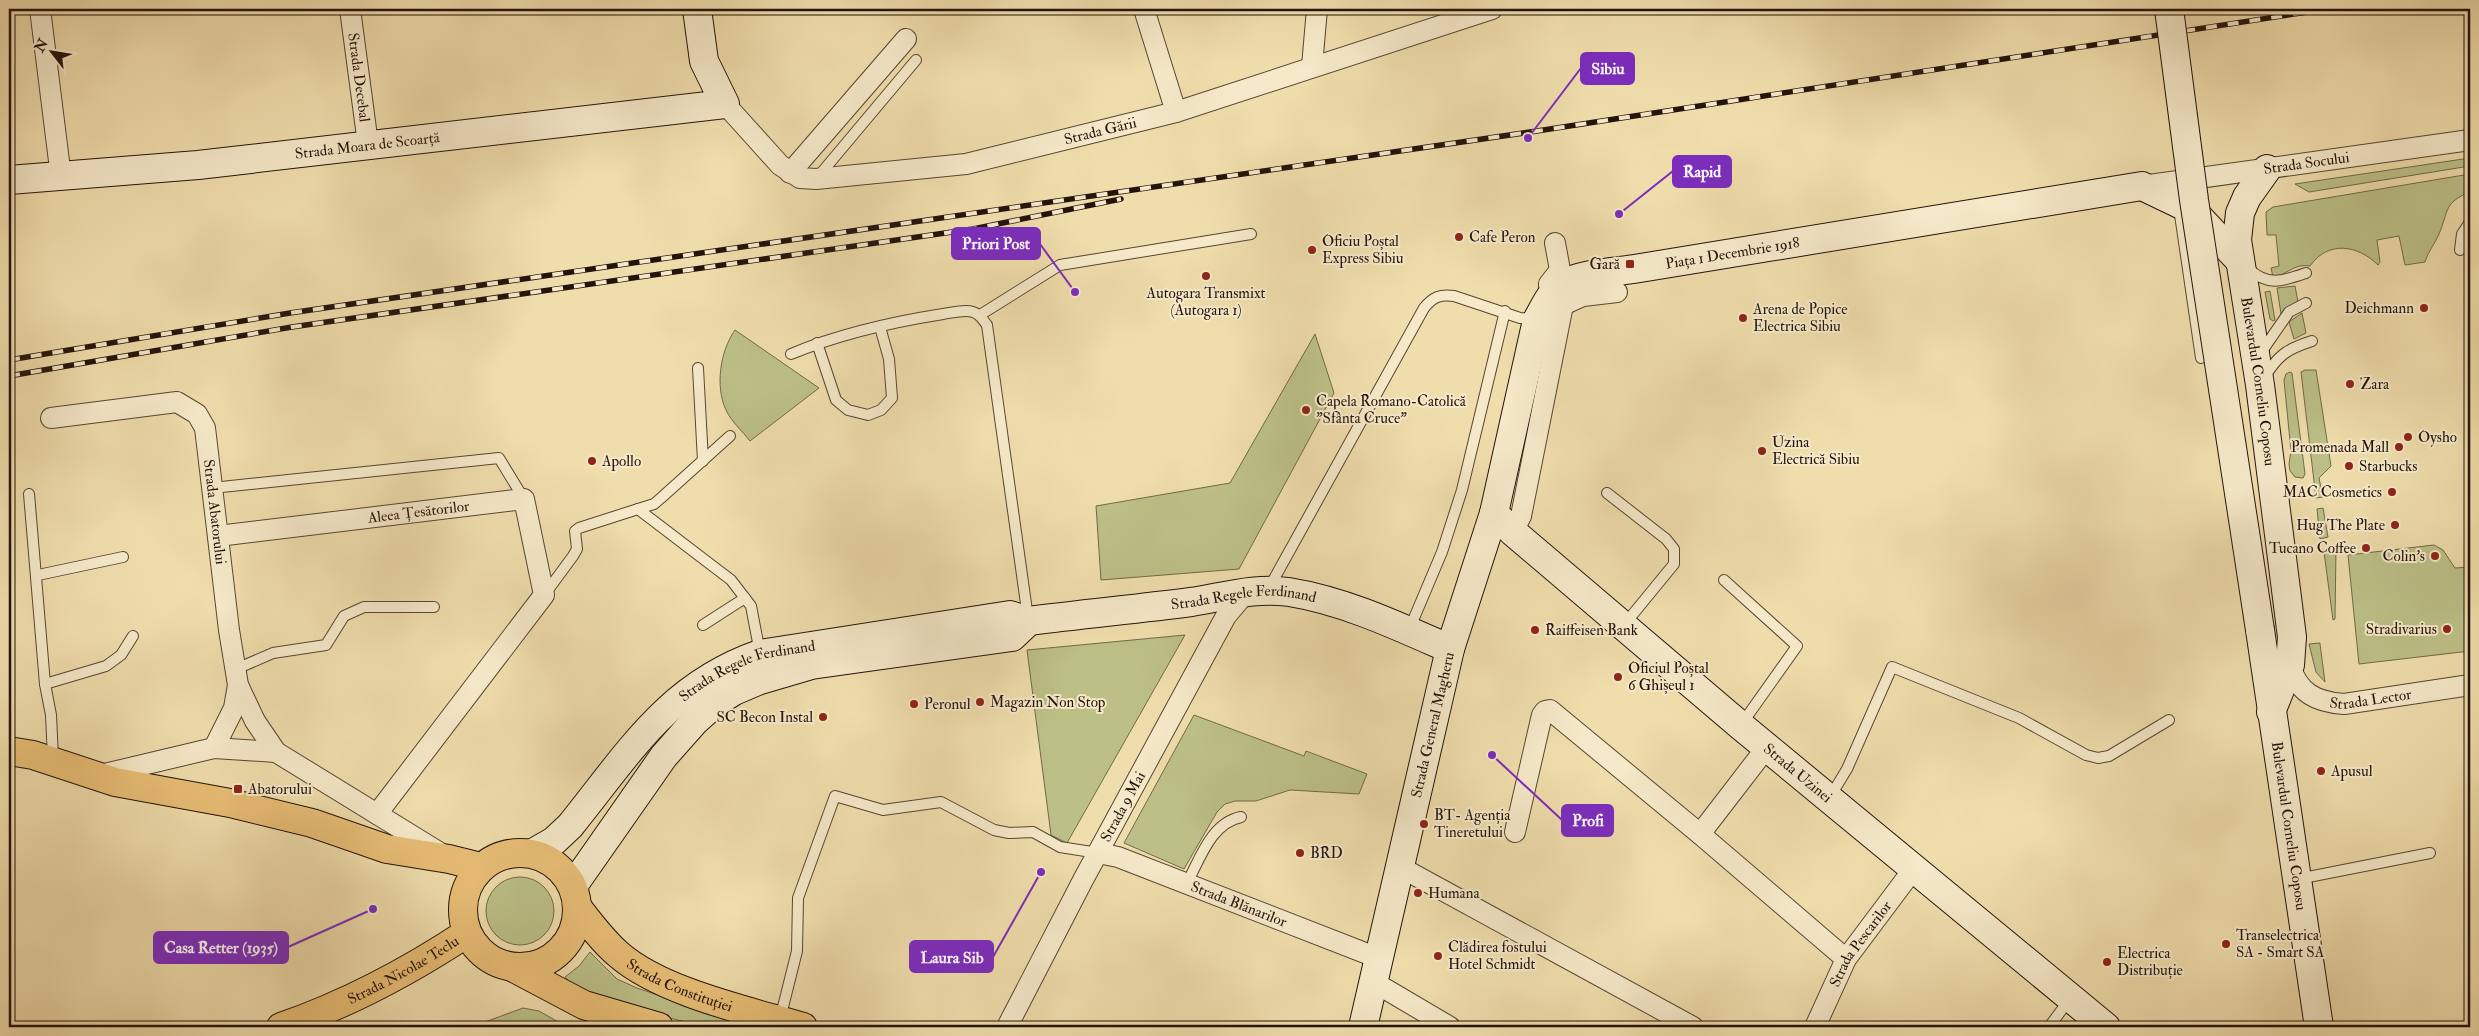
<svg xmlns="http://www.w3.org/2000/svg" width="2479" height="1036" font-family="'IM FELL Double Pica',serif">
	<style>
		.green { fill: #bcc087; stroke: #706a49 }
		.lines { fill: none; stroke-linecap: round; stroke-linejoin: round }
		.lane-casing { stroke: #564633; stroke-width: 12 }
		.street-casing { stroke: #564633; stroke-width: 22 }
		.secondary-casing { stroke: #23130b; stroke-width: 30 }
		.primary-casing { stroke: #23130b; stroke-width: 30 }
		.lane { stroke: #f5e9c9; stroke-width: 10 }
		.street { stroke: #f5e9c9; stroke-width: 20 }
		.secondary { stroke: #f5e9c9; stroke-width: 28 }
		.primary { stroke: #e8be76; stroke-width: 28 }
		.rail-casing { stroke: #23130b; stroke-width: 5.5 }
		.rail { stroke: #f5e9c9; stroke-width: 4; stroke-dasharray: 11; stroke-linecap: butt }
		.secondary-bridge-casing { stroke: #23130b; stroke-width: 30; stroke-linecap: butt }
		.secondary-bridge { stroke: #f5e9c9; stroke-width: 28 }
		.poi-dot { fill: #8f2418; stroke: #f5e9c9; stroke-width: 2 }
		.labels { text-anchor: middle; stroke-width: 4; stroke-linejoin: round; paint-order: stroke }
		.street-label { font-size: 15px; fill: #23130b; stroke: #f5e9c9 }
		.poi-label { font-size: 15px; fill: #23130b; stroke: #f5e9c9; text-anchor: start }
		.leader { fill: none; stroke: #7b2cbf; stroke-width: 2 }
		.callout-dot { fill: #7b2cbf; stroke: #f5e9c9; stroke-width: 2 }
		.callout { fill: #7b2cbf; stroke: #7b2cbf; stroke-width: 2 }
		.callout-label { font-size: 16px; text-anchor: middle; font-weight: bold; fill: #fff }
	</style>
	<rect width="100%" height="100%" fill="#f0ddac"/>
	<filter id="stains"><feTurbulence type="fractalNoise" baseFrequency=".004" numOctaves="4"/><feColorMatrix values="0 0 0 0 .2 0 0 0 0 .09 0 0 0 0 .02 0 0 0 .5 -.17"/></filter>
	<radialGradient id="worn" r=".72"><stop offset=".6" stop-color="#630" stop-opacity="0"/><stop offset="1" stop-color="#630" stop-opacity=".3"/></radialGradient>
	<g class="green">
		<polygon points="2470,158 2470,166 2309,192 2295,184"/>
		<path d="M 2470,174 L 2470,192 C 2443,203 2449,211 2439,234 C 2435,244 2428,251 2425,262 L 2405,265 L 2399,236 L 2377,240 L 2380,262 L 2378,265 C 2358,245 2328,240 2310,266 C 2294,263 2287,275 2273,277 L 2271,268 L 2279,266 L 2276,235 L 2267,235 L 2266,212 L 2273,207 Z"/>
		<polygon points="2295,286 2298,302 2281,314 2277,288"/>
		<polygon points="2270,291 2275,320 2273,321 2270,319 2265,292"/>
		<polygon points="2302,313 2306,333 2294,339 2289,322"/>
		<path d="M 735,330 L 819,388 L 750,441 C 742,431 731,421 726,410 C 715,387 720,351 735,330 Z"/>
		<polygon points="1315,334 1334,393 1239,569 1101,580 1096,506 1230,483"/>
		<polygon points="2305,370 2316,370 2331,466 2319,478 2323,497 2316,498 2301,372"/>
		<polygon points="2290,372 2292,373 2305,474 2303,478 2295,477 2290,471 2289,464 2291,451 2284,380 2286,374"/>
		<polygon points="2323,508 2328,537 2320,539 2317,509"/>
		<polygon points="2434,545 2443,550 2455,568 2470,567 2470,651 2359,664 2348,555"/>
		<polygon points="2336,548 2335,619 2333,620 2324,552"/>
		<polygon points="1185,635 1067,843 1051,835 1027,650"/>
		<polygon points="2320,643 2320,644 2325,682 2316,672 2309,644"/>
		<polygon points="1194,715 1304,756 1306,751 1367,774 1359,794 1290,790 1256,801 1235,801 1225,804 1217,812 1184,869 1124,843"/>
		<circle cx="520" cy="911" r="34"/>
		<polygon points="590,952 617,979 637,988 753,1027 707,1027 636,1010 578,990 565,977 579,966"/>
		<polygon points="523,1008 539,1011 567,1027 463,1027 472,1023 474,1026"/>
	</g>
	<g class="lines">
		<g class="lane-casing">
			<g id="lane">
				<polyline points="817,178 916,60"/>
				<polyline points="2179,208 2201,358"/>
				<polyline points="2460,250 2462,234 2470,222"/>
				<path d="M 2248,268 C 2267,287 2283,281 2306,273"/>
				<polyline points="980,315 1060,265 1251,234"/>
				<polyline points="817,343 836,400 848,410 868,415 881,410 892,398 889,359 880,327"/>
				<path d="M 791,354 C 839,334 892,322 943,314 C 952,313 964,309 973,312 C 980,314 983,320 987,325 L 1028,618"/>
				<polyline points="2260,354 2289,312 2306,303"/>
				<polyline points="698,368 703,461"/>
				<path d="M 2264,378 C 2278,355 2287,349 2312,341"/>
				<polyline points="212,488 499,458 524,499"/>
				<polyline points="1607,493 1666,539 1674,549 1674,564 1624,625"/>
				<polyline points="29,494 45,684 51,715 53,759"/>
				<polyline points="638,509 654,504 661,498 730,436"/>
				<polyline points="38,575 123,557"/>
				<polyline points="1724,580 1797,646 1741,725"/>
				<path d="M 1269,588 L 1424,308 C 1433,297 1440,294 1454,296 L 1520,318 L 1536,319"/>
				<polyline points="545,594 573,556 577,549 575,531 579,528 638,509 731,580 751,606 760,653"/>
				<polyline points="703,625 745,598"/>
				<polyline points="1409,630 1442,552 1462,490 1505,311"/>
				<polyline points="236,669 273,653 326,645 344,616 364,607 434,607"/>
				<polyline points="45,684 106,666 121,655 133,636"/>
				<polyline points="1830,797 1847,769 1892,667 2019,718 2086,755 2098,758 2109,756 2169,720"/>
				<polyline points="2298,879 2430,853"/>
				<path d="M 1187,883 C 1200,859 1211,823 1241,817"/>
				<polyline points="780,1019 797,951 798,898 835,796 883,810 941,802 994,830 1009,833 1033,832 1060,847 1098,853"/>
				<polyline points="2049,1027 2069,1000"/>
			</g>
		</g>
		<g class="street-casing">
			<g id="street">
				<polyline points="40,9 61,177"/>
				<path id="s1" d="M 350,9 L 368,144"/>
				<polyline points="1144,9 1176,112"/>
				<polyline points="1312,66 1317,9"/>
				<path id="s2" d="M 725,104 L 780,165 L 800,178 L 816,179 L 966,164 L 1176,112 L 1492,9"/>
				<polyline points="790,173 906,39"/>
				<path id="s3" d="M 2142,186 L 2470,140"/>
				<polyline points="1549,284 1560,270 1555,243"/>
				<polyline points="1563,305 1583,296 1617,292"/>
				<path id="s4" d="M 51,418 L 177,402 L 197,414 L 205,428 L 229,630 L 238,685 L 255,721 L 276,752 L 442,854"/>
				<polyline points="1513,532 1521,516 1563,305 1562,296 1549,285"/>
				<path id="s5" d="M 218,536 L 524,499 L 544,595 L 377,814"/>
				<path id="s6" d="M 2290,665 C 2298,693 2316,702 2344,704 L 2470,685"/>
				<polyline points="214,748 234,708 238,685"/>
				<polyline points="96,776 214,748 276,752"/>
				<polyline points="1515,832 1542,715 1545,711 1550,710 1700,834 1846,959"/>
				<polyline points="1700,834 1767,747"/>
				<path id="s7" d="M 1098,853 L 1118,857 L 1378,958"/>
				<polyline points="1400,867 1693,1027"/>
				<polyline points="1372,981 1450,1027"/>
				<path id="s8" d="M 1007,1027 L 1083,880 L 1226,616 L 1247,591"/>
				<path id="s9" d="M 1815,1027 L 1846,959 L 1915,867"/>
			</g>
		</g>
		<g class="secondary-casing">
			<g id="secondary">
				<path id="s10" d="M 2267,169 L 2247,197 L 2240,213 L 2237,240 L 2260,385 L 2292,637 L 2290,665 L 2271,712"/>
				<path id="s11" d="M 9,180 L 198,165 L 725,104 L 704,61 L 697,9"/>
				<path id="s12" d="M 1494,513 L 1513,532 L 1741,726 L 2106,1027"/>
				<path id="s13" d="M 2260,630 L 2319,1027"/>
				<path id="s14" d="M 533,853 L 554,841 L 570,826 C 629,753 668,686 760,654 L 1010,615 L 1029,621 C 1083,614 1137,609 1191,602 C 1224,597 1255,587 1289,592 C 1345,601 1398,626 1450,649"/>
				<polyline points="573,886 664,756 695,721 715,703 734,691 760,680 811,665 1012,637 1029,621"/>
				<path id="s15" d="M 1363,1027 L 1450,649 L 1494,513 L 1537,320 C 1544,308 1550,293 1562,285 C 1578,274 1614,272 1634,269 L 2142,186 L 2192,210 L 2240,261"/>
			</g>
		</g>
		<g class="primary-casing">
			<g id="primary">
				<polyline points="9,751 33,755 115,782 230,803 312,823 387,849 449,859 481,867"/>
				<circle cx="520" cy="910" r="57"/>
				<path id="s16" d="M 578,908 C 591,925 603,941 618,954 C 661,992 749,1011 803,1027"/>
				<polyline points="512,967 584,1005 659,1027"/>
				<path id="s17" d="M 281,1027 C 348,1004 408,972 467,933"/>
			</g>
		</g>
		<use href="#lane" class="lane"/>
		<use href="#street" class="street"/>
		<use href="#secondary" class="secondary"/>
		<use href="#primary" class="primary"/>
		<g class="rail-casing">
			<g id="rail">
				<polyline points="9,360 290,313 1537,131 2327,9"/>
				<polyline points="9,376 292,327 973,229 1121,199"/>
			</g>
		</g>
		<use href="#rail" class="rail"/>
		<g class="secondary-bridge-casing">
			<polyline id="secondary-bridge" points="2169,9 2194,200 2260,630"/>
		</g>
		<use href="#secondary-bridge" class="secondary-bridge"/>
	</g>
	<g class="poi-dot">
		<circle cx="1459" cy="237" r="5"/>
		<circle cx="1312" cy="250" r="5"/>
		<rect x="1625" y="259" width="10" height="10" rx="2.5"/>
		<circle cx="1206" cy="276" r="5"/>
		<circle cx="2424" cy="308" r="5"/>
		<circle cx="1743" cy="318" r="5"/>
		<circle cx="2350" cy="384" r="5"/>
		<circle cx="1306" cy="410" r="5"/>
		<circle cx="2408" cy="437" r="5"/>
		<circle cx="2399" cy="447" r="5"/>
		<circle cx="1762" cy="451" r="5"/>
		<circle cx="592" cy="461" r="5"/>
		<circle cx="2349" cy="466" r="5"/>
		<circle cx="2392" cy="492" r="5"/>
		<circle cx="2395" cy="525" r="5"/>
		<circle cx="2366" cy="548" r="5"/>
		<circle cx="2435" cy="556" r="5"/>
		<circle cx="2447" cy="629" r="5"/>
		<circle cx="1535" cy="630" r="5"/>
		<circle cx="1618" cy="677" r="5"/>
		<circle cx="980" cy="702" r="5"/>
		<circle cx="914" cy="704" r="5"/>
		<circle cx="823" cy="717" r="5"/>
		<circle cx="2321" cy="771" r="5"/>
		<rect x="233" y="784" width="10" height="10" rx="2.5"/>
		<circle cx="1424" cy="824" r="5"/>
		<circle cx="1300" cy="853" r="5"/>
		<circle cx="1418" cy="893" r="5"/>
		<circle cx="2226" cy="944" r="5"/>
		<circle cx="1438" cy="956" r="5"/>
		<circle cx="2107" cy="962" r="5"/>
	</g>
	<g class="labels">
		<g class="street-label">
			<text dy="5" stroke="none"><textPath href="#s1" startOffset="69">Strada Decebal</textPath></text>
			<text dy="5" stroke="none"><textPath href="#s2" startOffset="411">Strada Gării</textPath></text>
			<text dy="5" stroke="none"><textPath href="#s11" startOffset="360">Strada Moara de Scoarță</textPath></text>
			<text dy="5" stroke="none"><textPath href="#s3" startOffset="166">Strada Socului</textPath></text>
			<text dy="5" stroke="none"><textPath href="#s15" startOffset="946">Piața 1 Decembrie 1918</textPath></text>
			<text dy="5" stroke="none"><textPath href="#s10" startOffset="222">Bulevardul Corneliu Coposu</textPath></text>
			<text dy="5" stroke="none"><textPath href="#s4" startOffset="251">Strada Abatorului</textPath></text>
			<text dy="5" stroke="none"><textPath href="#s5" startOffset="202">Aleea Țesătorilor</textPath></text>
			<text dy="5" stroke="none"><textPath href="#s14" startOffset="796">Strada Regele Ferdinand</textPath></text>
			<text dy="5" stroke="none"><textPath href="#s14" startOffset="289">Strada Regele Ferdinand</textPath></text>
			<text dy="5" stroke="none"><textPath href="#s6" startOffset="99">Strada Lector</textPath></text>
			<text dy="5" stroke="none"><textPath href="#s15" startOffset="310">Strada General Magheru</textPath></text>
			<text dy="5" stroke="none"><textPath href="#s12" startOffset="400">Strada Uzinei</textPath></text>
			<text dy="5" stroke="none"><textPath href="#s8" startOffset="249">Strada 9 Mai</textPath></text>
			<text dy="5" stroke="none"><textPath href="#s13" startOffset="198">Bulevardul Corneliu Coposu</textPath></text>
			<text dy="5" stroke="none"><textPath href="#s7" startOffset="150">Strada Blănarilor</textPath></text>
			<text dy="5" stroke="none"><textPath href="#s9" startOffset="95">Strada Pescarilor</textPath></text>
			<text dy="5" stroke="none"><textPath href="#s17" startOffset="135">Strada Nicolae Teclu</textPath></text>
			<text dy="5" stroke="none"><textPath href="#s16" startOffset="131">Strada Constituției</textPath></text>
		</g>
		<g class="poi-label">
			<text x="1469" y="242">Cafe Peron</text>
			<text x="1322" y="246">Oficiu Poștal<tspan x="1322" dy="17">Express Sibiu</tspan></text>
			<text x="1620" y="269" text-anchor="end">Gară</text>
			<text x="1206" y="298" text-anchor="middle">Autogara Transmixt<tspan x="1206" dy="17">(Autogara 1)</tspan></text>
			<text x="2414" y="313" text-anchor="end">Deichmann</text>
			<text x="1753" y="314">Arena de Popice<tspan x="1753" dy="17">Electrica Sibiu</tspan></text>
			<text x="2360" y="389">Zara</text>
			<text x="1316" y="406">Capela Romano-Catolică<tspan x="1316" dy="17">"Sfânta Cruce"</tspan></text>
			<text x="2418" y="442">Oysho</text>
			<text x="1772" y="447">Uzina<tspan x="1772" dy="17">Electrică Sibiu</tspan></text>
			<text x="2389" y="452" text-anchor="end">Promenada Mall</text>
			<text x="602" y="466">Apollo</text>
			<text x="2359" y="471">Starbucks</text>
			<text x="2382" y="497" text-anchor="end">MAC Cosmetics</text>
			<text x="2385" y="530" text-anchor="end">Hug The Plate</text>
			<text x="2356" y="553" text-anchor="end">Tucano Coffee</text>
			<text x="2425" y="561" text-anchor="end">Colin's</text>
			<text x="2437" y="634" text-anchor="end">Stradivarius</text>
			<text x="1545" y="635">Raiffeisen Bank</text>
			<text x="1628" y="673">Oficiul Poștal<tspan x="1628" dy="17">6 Ghișeul 1</tspan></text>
			<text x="990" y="707">Magazin Non Stop</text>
			<text x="924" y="709">Peronul</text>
			<text x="813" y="722" text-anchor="end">SC Becon Instal</text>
			<text x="2331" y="776">Apusul</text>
			<text x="248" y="794">Abatorului</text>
			<text x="1434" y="820">BT- Agenția<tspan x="1434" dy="17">Tineretului</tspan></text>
			<text x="1310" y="858">BRD</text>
			<text x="1428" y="898">Humana</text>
			<text x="2236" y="940">Transelectrica<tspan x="2236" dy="17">SA - Smart SA</tspan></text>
			<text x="1448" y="952">Clădirea fostului<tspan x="1448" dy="17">Hotel Schmidt</tspan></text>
			<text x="2117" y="958">Electrica<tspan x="2117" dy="17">Distribuție</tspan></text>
		</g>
	</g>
	<path class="leader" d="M1528 138L1581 68M1619 214L1673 171M1075 292L1040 244M1492 755L1562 820M373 909L288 947M1041 872L993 957"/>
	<g class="callout-dot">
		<circle cx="1528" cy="138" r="5"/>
		<circle cx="1619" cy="214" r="5"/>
		<circle cx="1075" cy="292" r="5"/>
		<circle cx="1492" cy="755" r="5"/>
		<circle cx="373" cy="909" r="5"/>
		<circle cx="1041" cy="872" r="5"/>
	</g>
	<g class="callout">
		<rect x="1581" y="53" width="53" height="31" rx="5"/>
		<rect x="1673" y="156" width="58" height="31" rx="5"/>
		<rect x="952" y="228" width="88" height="31" rx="5"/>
		<rect x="1562" y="805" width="51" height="31" rx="5"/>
		<rect x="154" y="932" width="134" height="31" rx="5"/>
		<rect x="910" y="941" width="83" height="31" rx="5"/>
	</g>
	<g class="callout-label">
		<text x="1608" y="74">Sibiu</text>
		<text x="1702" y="177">Rapid</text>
		<text x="996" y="249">Priori Post</text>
		<text x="1588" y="826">Profi</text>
		<text x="221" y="953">Casa Retter (1935)</text>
		<text x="952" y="963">Laura Sib</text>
	</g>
	<rect width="2479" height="1036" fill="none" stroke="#f0ddac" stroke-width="30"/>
	<rect x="10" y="10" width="2459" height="1016" fill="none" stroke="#23130b" stroke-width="2.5"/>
	<rect x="15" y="15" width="2449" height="1006" fill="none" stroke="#23130b"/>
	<g transform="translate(52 52) rotate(301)" stroke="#f5e9c9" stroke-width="4" paint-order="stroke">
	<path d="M0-4L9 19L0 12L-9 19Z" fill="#23130b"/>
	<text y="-8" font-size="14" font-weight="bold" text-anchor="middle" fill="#23130b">N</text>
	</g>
	<rect width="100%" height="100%" filter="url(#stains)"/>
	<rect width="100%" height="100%" fill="url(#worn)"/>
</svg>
